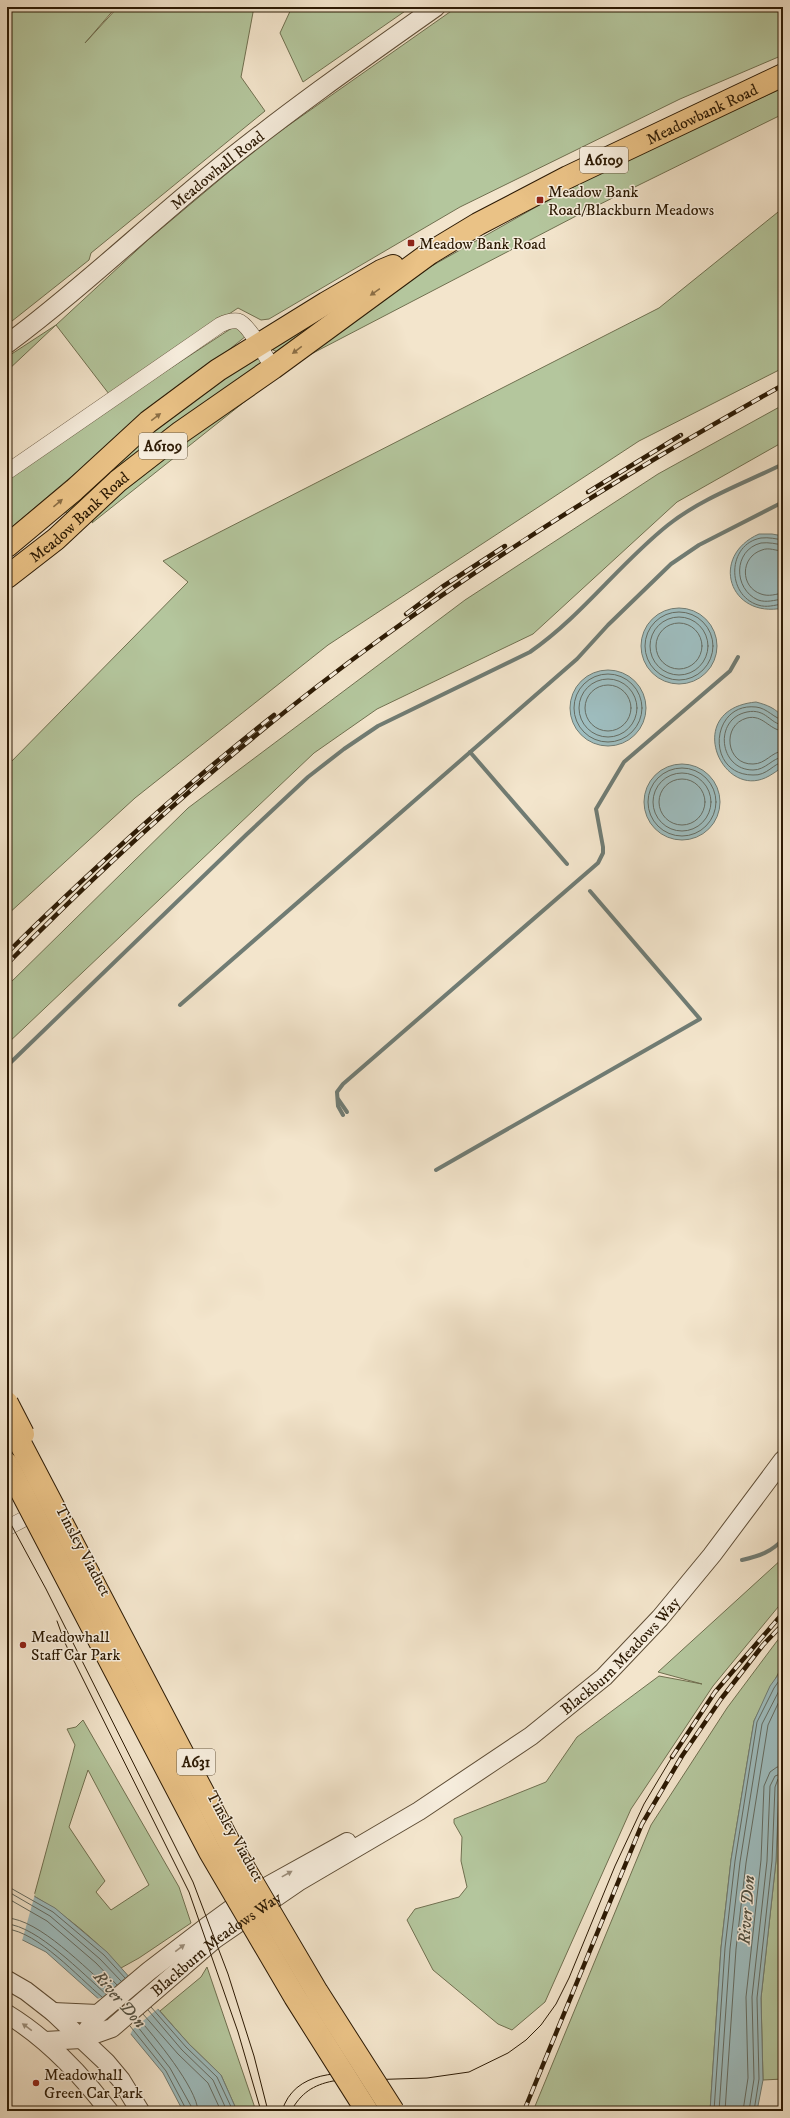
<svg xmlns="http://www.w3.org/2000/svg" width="790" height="2118" font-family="'IM FELL DW Pica',serif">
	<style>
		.green { fill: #b4c69d; stroke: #707050; fill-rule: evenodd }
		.water { fill: #9ebdbf; stroke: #707c74 }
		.pier { fill: #f3e5cc }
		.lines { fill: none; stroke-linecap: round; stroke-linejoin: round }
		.shore { stroke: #656c62; stroke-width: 1 }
		.stream { stroke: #707c74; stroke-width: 4 }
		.minor-casing { stroke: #5e4d36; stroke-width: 16 }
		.tertiary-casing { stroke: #5e4d36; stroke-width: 20 }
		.primary-casing { stroke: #2c1a04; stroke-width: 24 }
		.minor { stroke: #f7eede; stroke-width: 15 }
		.tertiary { stroke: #f7eede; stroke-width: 18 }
		.primary { stroke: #eac286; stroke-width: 22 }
		.tram { stroke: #2c1a04; stroke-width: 1 }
		.rail-casing { stroke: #2c1a04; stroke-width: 4.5 }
		.rail { stroke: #f7eede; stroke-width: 3; stroke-dasharray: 9; stroke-linecap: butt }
		.trunk-bridge-casing { stroke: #2c1a04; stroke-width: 24; stroke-linecap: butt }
		.motorway-bridge-casing { stroke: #2c1a04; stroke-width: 24; stroke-linecap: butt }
		.trunk-bridge { stroke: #eac286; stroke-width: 22 }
		.motorway-bridge { stroke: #eac286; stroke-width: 22 }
		.oneway { fill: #8b6e45 }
		.oneway2 { fill: #9c8f7c }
		.poi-dot { fill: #8f2418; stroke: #f7eede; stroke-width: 1.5 }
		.labels { text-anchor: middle; stroke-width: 3; stroke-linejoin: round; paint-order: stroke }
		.shield { fill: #f7eede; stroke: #695a45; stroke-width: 1 }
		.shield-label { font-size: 15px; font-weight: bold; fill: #2c1a04 }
		.street-label { font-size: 16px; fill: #2c1a04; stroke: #f7eede }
		.poi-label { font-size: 16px; fill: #2c1a04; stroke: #f7eede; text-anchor: start }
		.water-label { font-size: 17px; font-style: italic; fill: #545345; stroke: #f7eede }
	</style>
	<rect width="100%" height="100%" fill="#f3e5cc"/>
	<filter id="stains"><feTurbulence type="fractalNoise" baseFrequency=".005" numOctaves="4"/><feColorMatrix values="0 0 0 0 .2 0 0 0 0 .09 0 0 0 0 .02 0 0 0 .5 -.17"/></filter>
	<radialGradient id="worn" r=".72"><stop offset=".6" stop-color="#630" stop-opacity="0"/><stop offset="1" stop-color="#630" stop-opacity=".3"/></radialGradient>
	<g class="green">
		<polygon points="7,7 116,7 85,43 118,7 254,7 241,77 265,111 91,253 89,260 7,325"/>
		<polygon points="292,7 411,7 303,82 280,33"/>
		<polygon points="457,7 783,7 783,55 680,99 460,207 269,319 261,320 238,308 109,394 56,325 7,371 7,357 56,325 149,239 262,144"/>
		<polygon points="783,88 783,114 578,215 292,364 92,523 95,515 186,437 414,276 536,207 626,159"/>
		<polygon points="783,208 783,368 639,441 328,645 135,798 7,915 7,766 188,582 163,561 659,308"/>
		<polygon points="332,307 333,313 278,352 273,350 273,345"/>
		<polygon points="235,326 246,336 66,481 7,531 7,475"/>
		<polygon points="252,356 260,358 261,364 69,515 62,509 139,442"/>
		<polygon points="783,405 783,442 677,502 533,634 377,709 314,753 7,1044 7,986 188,808 465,600 658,474"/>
		<polygon points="783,1558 783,1601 713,1686 631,1809 545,2002 512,2030 498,2024 433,1970 407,1920 415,1909 459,1897 467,1887 461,1861 462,1837 454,1823 454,1819 546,1782 577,1737 659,1676 702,1684 658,1672"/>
		<polygon points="783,1633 783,1664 754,1721 731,1860 721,1948 710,2111 533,2111 651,1825 727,1708"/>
		<path d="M 83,1720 L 179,1887 L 191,1923 L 139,1958 L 121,1968 C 96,1940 66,1915 34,1896 L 75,1745 L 67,1729 L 76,1727 ZM 88,1770 L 149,1885 L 111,1910 L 96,1892 L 105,1881 L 69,1827 Z"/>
		<polygon points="783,1778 783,2079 763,2080 761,1998 776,1861 779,1787"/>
		<polygon points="207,1967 256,2111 237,2111 221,2075 189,2044 160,2011 201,1977"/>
	</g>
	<g class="water">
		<path d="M 759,534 L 772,534 L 783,536 L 783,608 C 729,619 709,556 759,534 Z"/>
		<circle cx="679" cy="646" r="38"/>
		<circle cx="608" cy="708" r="38"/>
		<path d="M 756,702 C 767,705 776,708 783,718 C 783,728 786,755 783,764 C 781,769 774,773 769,776 C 722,803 681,709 756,702 Z"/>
		<circle cx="682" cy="802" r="38"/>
		<polygon points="783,1668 783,1778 779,1787 776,1861 761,1998 763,2080 757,2111 710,2111 721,1948 731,1860 754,1721 770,1686"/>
		<polygon points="7,1881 55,1908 107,1952 189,2044 221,2075 237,2111 183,2111 163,2073 111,2010 46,1952 7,1932"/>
	</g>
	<g class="pier">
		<polygon points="10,1880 35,1894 22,1941 7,1935 7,1890"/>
		<polygon points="131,1976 160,2007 133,2029 130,2035 109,2011 96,1999 105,1997"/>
	</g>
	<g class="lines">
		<g class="shore">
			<path d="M 783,540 C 776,539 769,537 761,538 C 727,544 726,595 758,605 C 767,608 774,605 783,604"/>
			<path d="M 783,545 C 776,544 769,542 761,543 C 733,550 733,589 758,600 C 767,603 774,600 783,599"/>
			<path d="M 783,551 C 776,551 769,547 762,550 C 740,557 740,587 761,594 C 769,597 776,594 783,593"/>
			<circle cx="679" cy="646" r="34"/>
			<circle cx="679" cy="646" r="29"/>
			<circle cx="679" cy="646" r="23"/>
			<circle cx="608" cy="708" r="34"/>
			<circle cx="608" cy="708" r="29"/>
			<circle cx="608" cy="708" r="23"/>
			<path d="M 783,720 C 775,719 767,708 756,707 C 710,702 705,775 753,775 C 767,776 774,763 783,762"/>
			<path d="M 783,725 C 770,724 766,708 747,712 C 713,719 719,770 753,770 C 766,770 772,758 783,757"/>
			<path d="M 783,731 C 769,730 763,714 747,718 C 721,725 726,765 753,764 C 766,764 771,752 783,751"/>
			<circle cx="682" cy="802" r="34"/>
			<circle cx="682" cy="802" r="29"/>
			<circle cx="682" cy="802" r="23"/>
			<polyline points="7,1886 53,1912 104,1955 125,1978"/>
			<polyline points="7,1891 50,1916 100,1959 121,1981"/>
			<polyline points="7,1898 47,1921 96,1963 117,1985"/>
			<path d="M 7,1918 C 39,1919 86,1969 111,1990"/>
			<path d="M 7,1924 C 37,1926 83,1974 106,1994"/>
			<path d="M 7,1929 C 38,1932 78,1977 102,1997"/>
			<polyline points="151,2007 186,2047 217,2077 233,2111"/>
			<polyline points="148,2010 182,2050 213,2080 227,2111"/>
			<polyline points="143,2014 178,2054 208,2083 221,2111"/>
			<path d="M 138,2018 C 154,2036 197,2088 198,2111"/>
			<polyline points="134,2022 170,2068 191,2106 192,2111"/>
			<polyline points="130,2026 166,2071 187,2111"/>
			<polyline points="714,2111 725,1948 735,1861 757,1722 774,1688 783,1675"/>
			<polyline points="719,2111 730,1949 740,1862 762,1724 783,1683"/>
			<polyline points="725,2111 736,1949 746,1863 768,1725 783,1693"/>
			<polyline points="743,2111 748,2078 746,1997 761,1860 764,1786 770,1772 777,1767 783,1767"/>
			<polyline points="749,2111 754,2079 752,1997 767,1861 770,1786 775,1776 783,1773"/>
			<polyline points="754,2111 759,2079 757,1998 772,1861 775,1787 778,1779 783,1778"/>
		</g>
		<g class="stream">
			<polyline points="470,752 567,864"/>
			<polyline points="180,1005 577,659 608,625 671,564 699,545 783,502"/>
			<path d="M 7,1066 L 246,835 L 308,777 L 344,749 L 378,726 L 530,652 C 582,616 619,564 668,525 C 702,498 745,483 783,464"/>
			<polyline points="338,1099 347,1112"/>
			<polyline points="343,1115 338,1106 337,1092 343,1084 598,863 603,853 603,847 596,809 624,762 730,671 738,657"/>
			<polyline points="436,1170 700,1019 590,891"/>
			<path d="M 742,1560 C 759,1556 772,1552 783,1539"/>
		</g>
		<g class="minor-casing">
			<g id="minor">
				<path d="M 7,472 L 220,325 C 226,322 231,320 238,321 C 249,324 266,358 273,368"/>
				<polyline points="7,1528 41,1510"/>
			</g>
		</g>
		<g class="tertiary-casing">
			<g id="tertiary">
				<path id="s1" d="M 7,344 C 77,292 140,232 207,177 C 280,117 358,62 436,7"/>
				<polyline points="7,1980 26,1991 53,2012 106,2062 121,2080 140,2111"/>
				<polyline points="53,2012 98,2014"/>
				<path d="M 7,2014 C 48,2039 80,2073 109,2111"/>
				<polyline points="81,2039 98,2014 149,1971 209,1925 246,1898 347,1842"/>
				<path id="s2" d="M 45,2041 L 81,2039 L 112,2028 L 215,1939 L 298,1882 L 419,1811 L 531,1736 L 604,1677 L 660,1618 L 712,1555 L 783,1460"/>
			</g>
		</g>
		<g class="primary-casing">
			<g id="primary">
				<polyline points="7,546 74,490 148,422 218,370 326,303 381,271 393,266"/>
				<path id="s3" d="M 7,577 L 56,539 L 118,481 L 181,432 L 273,368 L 430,253 L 478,224 L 568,177 L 783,75"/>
			</g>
		</g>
		<use href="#minor" class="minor"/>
		<use href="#tertiary" class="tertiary"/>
		<use href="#primary" class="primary"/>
		<g class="tram">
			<polyline points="7,1517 46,1589 193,1882 228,1974 254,2056 268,2111"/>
			<polyline points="57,1621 65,1643 189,1892 238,2032 261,2111"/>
			<path d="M 282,2111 C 294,2070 342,2071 376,2075"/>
			<path d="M 291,2111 C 301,2093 313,2085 333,2081 L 427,2078 L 469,2072 L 508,2053 L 526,2040 L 541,2025 L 556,2004 L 569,1978 L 615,1866 L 644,1804 L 672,1757"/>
		</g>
		<g class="rail-casing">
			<g id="rail">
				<polyline points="588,492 681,435"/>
				<polyline points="406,614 442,587 505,546"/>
				<path d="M 7,953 C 92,869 180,789 274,715"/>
				<path d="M 7,964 C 121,848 247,736 379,640 C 508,546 643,463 783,385"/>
				<polyline points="672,1757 715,1692 783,1613"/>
				<polyline points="524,2111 642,1824 682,1756 721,1699 763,1645 783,1624"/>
			</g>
		</g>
		<use href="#rail" class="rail"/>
		<g class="trunk-bridge-casing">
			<polyline id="trunk-bridge" points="7,1403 23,1434"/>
		</g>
		<g class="motorway-bridge-casing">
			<g id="motorway-bridge">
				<polyline points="7,1418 231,1846 317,1992 393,2111"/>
				<polyline points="7,1464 210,1852 295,1997 367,2111"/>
			</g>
		</g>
		<use href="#trunk-bridge" class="trunk-bridge"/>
		<use href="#motorway-bridge" class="motorway-bridge"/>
	</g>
	<defs><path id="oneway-solid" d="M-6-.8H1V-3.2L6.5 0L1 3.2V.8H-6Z"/></defs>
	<g class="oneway">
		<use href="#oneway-solid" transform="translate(375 292) rotate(145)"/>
		<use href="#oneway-solid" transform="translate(297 350) rotate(143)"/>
		<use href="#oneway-solid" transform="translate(156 417) rotate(-37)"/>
		<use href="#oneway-solid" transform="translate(58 503) rotate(-40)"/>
	</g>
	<g class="oneway2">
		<use href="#oneway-solid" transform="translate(287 1874) rotate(-29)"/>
		<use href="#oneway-solid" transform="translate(180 1948) rotate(-37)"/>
		<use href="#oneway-solid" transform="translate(27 2027) rotate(-144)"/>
	</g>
	<g class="poi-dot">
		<rect x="536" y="196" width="8" height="8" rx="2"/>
		<rect x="407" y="239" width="8" height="8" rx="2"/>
		<circle cx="23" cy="1645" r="4"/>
		<circle cx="36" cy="2083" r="4"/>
	</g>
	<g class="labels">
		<g class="shield">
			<rect x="580" y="147" width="48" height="26" rx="3"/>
			<rect x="139" y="433" width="48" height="26" rx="3"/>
			<rect x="177" y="1749" width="38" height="26" rx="3"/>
		</g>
		<g class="shield-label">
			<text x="604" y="165">A6109</text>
			<text x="163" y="451">A6109</text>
			<text x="196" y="1767">A631</text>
		</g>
		<g class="street-label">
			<text dy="6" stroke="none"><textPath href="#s3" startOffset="839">Meadowbank Road</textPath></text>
			<text dy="6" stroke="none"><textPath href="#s1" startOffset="273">Meadowhall Road</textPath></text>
			<text dy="6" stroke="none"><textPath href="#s3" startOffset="94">Meadow Bank Road</textPath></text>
			<text transform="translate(84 1550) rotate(62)" y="6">Tinsley Viaduct</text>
			<text dy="6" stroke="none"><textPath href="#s2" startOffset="701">Blackburn Meadows Way</textPath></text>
			<text transform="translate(236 1836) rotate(61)" y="6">Tinsley Viaduct</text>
			<text dy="6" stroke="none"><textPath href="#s2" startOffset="203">Blackburn Meadows Way</textPath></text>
		</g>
		<g class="poi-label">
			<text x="548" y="197">Meadow Bank<tspan x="548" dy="18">Road/Blackburn Meadows</tspan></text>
			<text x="419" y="249">Meadow Bank Road</text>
			<text x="31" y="1642">Meadowhall<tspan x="31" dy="18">Staff Car Park</tspan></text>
			<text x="44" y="2080">Meadowhall<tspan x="44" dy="18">Green Car Park</tspan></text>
		</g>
		<g class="water-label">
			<text transform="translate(746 1910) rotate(-86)" y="6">River Don</text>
			<text transform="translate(120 1999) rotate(49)" y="6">River Don</text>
		</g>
	</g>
	<rect width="790" height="2118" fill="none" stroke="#f3e5cc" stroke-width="24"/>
	<rect x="8" y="8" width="774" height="2102" fill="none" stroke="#2c1a04" stroke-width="2"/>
	<rect x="12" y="12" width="766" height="2094" fill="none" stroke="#2c1a04"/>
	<rect width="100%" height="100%" filter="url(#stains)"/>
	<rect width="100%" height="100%" fill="url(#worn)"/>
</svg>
